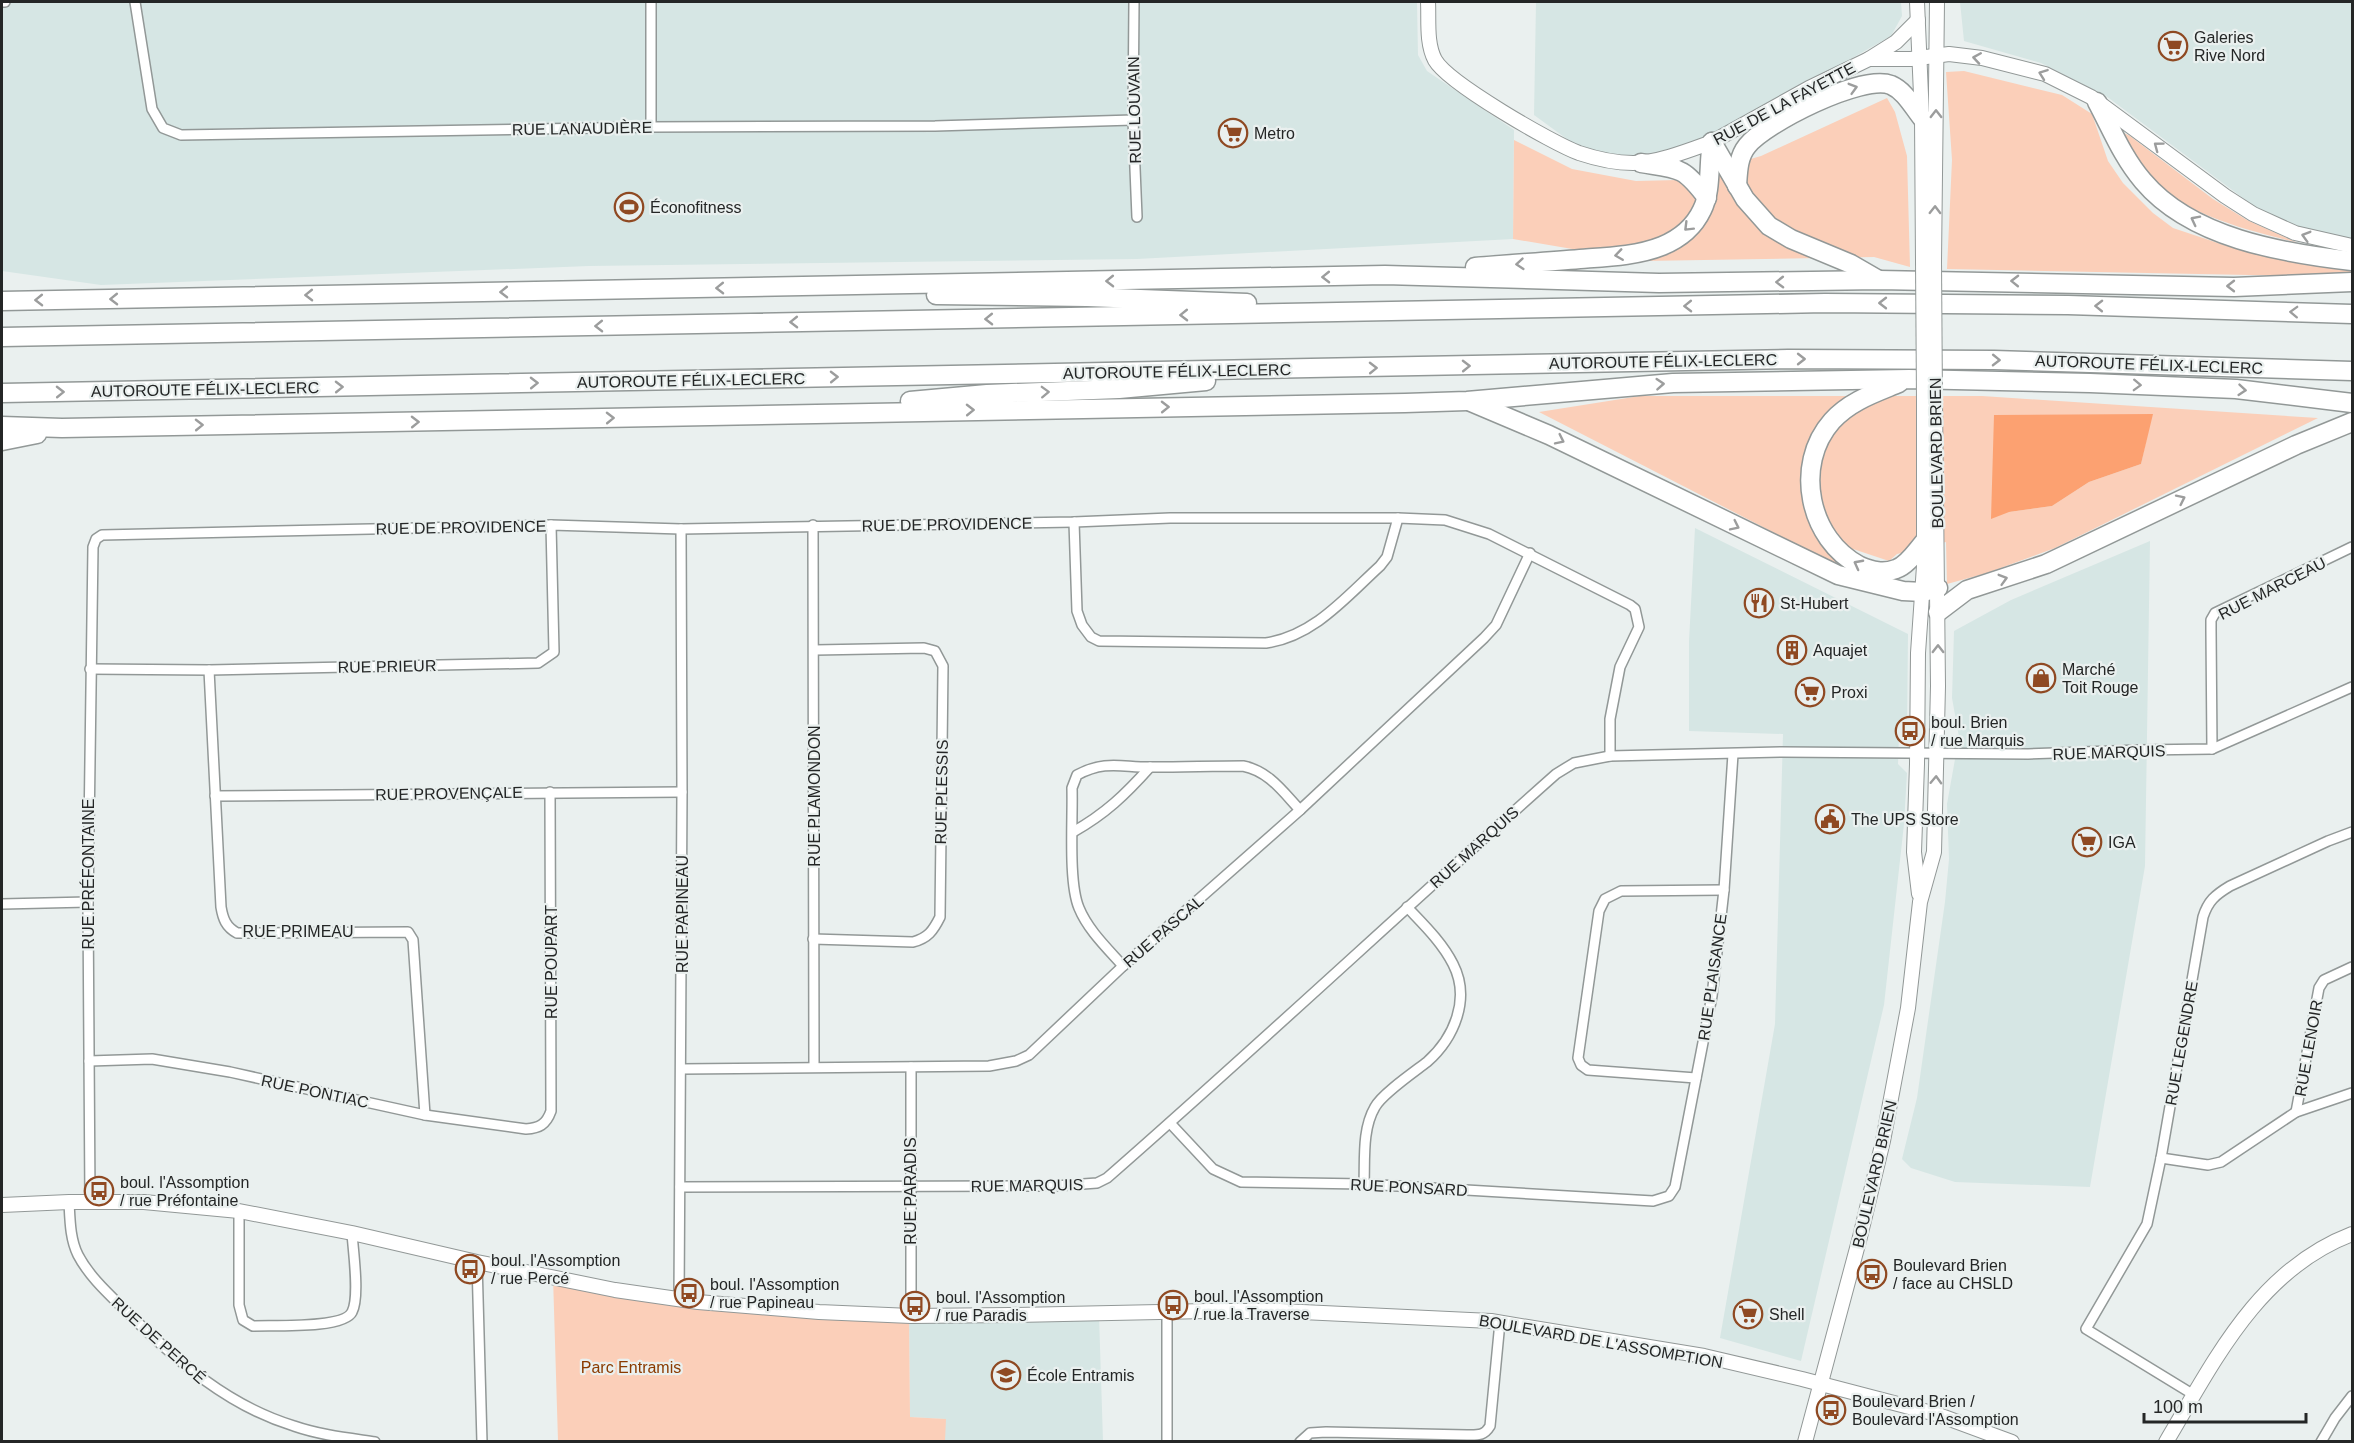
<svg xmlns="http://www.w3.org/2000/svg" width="2354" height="1443" font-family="Arial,sans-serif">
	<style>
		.built { fill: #d6e6e4 }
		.green { fill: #fbcfb9; fill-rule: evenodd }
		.forest { fill: #fca171 }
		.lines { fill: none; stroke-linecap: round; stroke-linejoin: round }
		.street-casing { stroke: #929897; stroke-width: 12 }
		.secondary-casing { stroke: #929897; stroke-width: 16 }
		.highway-casing { stroke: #929897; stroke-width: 21 }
		.street { stroke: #fff; stroke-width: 9 }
		.secondary { stroke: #fff; stroke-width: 14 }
		.highway { stroke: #fff; stroke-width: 18 }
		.secondary-bridge-casing { stroke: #929897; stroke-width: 16; stroke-linecap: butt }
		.secondary-bridge { stroke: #fff; stroke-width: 14 }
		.oneway { stroke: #9c9d9d }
		.labels { text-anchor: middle; stroke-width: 4.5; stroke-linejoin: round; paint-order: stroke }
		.poi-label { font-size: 16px; fill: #242626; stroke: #eaf0ef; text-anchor: start }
		.street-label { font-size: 16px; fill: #242626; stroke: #eaf0ef }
		.park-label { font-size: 16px; fill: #8a3a00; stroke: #eaf0ef }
	</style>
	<rect width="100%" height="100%" fill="#eaf0ef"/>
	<g class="built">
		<polygon points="2,2 1417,2 1418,55 1427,71 1514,130 1513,239 1137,259 589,266 101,285 2,271"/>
		<polygon points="1536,2 1901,2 1902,16 1891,36 1710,139 1645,156 1628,156 1600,152 1571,142 1534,115"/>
		<polygon points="1960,2 2352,2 2352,240 2303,229 2269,215 2251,204 2106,96 2041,63 1964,41"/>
		<polygon points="1695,528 1908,634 1907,732 1899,735 1898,764 1907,773 1904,824 1884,1005 1801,1361 1720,1338 1775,1024 1783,734 1689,731 1689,641"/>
		<polygon points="2150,541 2145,866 2090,1187 1955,1182 1911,1168 1902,1159 1917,1098 1945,902 1949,859 1947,804 1959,737 1952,698 1954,631 2011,600"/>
		<polygon points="909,1315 1099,1315 1103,1441 945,1441 945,1419 910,1417"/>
	</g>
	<g class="green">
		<polygon points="1964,71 2062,95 2092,114 2108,161 2123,183 2153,213 2173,228 2227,246 2352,268 2352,277 1947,269 1952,160 1946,72"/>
		<polygon points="1887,98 1895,112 1907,156 1910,267 1874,257 1643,261 1513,239 1514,140 1572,169 1636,181 1678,180 1761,156"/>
		<path d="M 2122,132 L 2130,136 L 2213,199 L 2247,220 L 2298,243 C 2245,229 2179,215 2143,169 C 2134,158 2129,144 2122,132 Z"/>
		<path d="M 1640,396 L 1982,396 L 2318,418 L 2055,548 L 1987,573 L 1947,584 L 1946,542 L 1897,554 L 1889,561 L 1853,549 L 1839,566 L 1539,412 ZM 2152,414 L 2141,464 L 2089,482 L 2052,506 L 2009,512 Z"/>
		<polygon points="553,1277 581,1285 909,1315 910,1417 946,1419 945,1441 558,1441"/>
	</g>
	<polygon class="forest" points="2153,414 2141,464 2089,482 2052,506 2009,512 1991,519 1994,415"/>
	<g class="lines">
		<g class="street-casing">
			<g id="street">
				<polyline points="2,2 5,2"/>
				<polyline points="135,2 152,109 163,128 181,135 651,127 935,126 1133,120"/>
				<polyline points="1134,2 1133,120 1137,217"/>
				<polyline points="651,127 651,2"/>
				<path d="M 1074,522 L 1077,611 L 1082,625 L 1091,637 L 1099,641 L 1266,643 C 1314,636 1346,597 1380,566 L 1387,557 L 1398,518"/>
				<polyline points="813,525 814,1066"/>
				<polyline points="90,669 209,670 538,663 554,652 551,525"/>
				<path d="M 209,670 L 221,907 C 223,919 226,927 237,933 L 408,932 L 413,940 L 425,1115"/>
				<polyline points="2212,749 2211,631 2211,620 2215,613 2352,547"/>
				<polyline points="215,796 682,792"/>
				<path d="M 1073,832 C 1105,814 1125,795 1150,767"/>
				<polyline points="2,904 88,902"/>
				<path d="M 813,939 L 913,942 C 928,938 933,931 940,917 L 943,666 L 935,651 L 924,648 L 815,650"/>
				<path d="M 1123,966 C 1107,948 1088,930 1079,908 C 1068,882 1073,818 1072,788 L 1077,775 C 1107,759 1123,768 1154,767 C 1184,767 1213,766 1243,766 C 1269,771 1283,792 1300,810"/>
				<path d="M 89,1061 L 152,1059 L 230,1072 L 425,1115 L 526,1129 C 539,1128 546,1125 551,1111 L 550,792"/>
				<polyline points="681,1069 989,1066 1016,1061 1029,1055 1123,966 1300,810 1484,638 1496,625 1530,553"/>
				<polyline points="1696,1078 1588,1070 1581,1065 1578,1058 1599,911 1605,899 1621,891 1724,890"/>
				<polyline points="2296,1112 2319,988 2324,980 2352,967"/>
				<polyline points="1170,1123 1213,1169 1241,1182 1364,1184 1653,1201 1669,1196 1675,1187 1712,996 1724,890 1733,754"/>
				<polyline points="2161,1158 2208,1165 2221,1162 2296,1112 2352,1093"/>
				<path d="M 1364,1184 C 1365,1159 1362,1129 1375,1107 C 1382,1094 1414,1072 1427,1062 C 1454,1038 1471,999 1453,964 C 1442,942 1423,924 1407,907"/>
				<path d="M 680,1187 L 1055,1186 L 1097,1183 L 1107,1178 C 1259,1045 1406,907 1556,774 L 1574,763 L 1610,756 L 1782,752 L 2028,754 L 2140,750 L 2212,749 L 2352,687"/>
				<polyline points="90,1201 88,902 93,547 96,539 102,535 551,525 681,529 1074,522 1170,518 1398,518 1445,520 1489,534 1630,605 1635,609 1639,627 1620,667 1610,719 1610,756"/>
				<path d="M 69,1202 C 70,1220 70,1239 78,1255 C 90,1278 111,1296 129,1314 C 177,1361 228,1406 294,1426 C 320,1435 348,1438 375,1442"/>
				<path d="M 239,1211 L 239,1305 L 243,1320 L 253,1326 C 272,1325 344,1329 352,1312 C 360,1297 353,1250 352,1233"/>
				<polyline points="477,1262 482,1442"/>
				<polyline points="679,1300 682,792 681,529"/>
				<polyline points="911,1316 911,1067"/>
				<path d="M 2194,1395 L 2086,1329 L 2147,1224 L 2161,1158 L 2203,917 C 2208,901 2215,895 2230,886 L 2328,841 L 2352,832"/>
				<polyline points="1167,1442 1167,1313"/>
				<path d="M 1300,1442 L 1310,1433 L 1326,1432 L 1467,1435 C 1478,1435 1484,1436 1490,1426 L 1500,1322"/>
				<polyline points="2321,1442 2335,1418 2352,1396"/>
			</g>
		</g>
		<g class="secondary-casing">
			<g id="secondary">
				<path d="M 1428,2 C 1429,20 1426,43 1435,60 C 1448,83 1552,143 1579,153 C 1597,159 1615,163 1633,163 C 1657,163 1690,150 1712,142 L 1809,88 L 1869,59 L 1911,59 L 1949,54 L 1982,58 L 2045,74 L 2091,97 L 2225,196 L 2253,214 L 2295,233 L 2352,246"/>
				<polyline points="1917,2 1922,118 1923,261"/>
				<polyline points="1869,59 1896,42 1918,20"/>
				<polyline points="1934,261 1937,2"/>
				<polyline points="1919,894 1914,852 1917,764 1918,653 1924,566 1924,402"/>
				<polyline points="2,1205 69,1202 144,1202 239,1211 352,1233 477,1262 615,1290 698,1302 819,1312 911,1316 1011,1315 1207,1311 1281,1311 1491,1321 1704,1356 1802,1379 1936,1414 2012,1442"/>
				<polyline points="1805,1442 1860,1237 1883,1141 1908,1008 1920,902 1934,852 1938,686 1935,402"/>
				<path d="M 2166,1442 C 2215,1360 2258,1270 2352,1234"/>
			</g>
		</g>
		<g class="highway-casing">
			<g id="highway">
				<path d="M 2097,102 C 2111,128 2123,158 2143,181 C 2191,238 2282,253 2352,261"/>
				<polyline points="1712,142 1745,199 1769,226 1791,239 1851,264 1877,279"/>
				<path d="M 1641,163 C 1679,169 1683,166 1707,198"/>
				<path d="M 1737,186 C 1738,172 1738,157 1747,146 C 1765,123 1862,74 1891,85 C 1905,91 1913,107 1922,118"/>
				<path d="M 1475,267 C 1510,264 1545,262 1580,259 C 1607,257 1637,256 1662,246 C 1679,239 1694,227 1702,210 C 1712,190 1708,164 1712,142"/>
				<polyline points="936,295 1087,297 1247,303"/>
				<polyline points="2,301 1385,275 1659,283 1879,280 2234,287 2352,282"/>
				<polyline points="2,337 1825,303 2068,305 2352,314"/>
				<path d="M 1899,383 C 1875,393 1850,401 1832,421 C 1793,465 1809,540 1860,566 C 1872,571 1883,574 1896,569 C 1908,565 1916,551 1925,541"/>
				<polyline points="2,393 1788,359 1994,360 2352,371"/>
				<polyline points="910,401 987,394 1119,389 1206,381"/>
				<polyline points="1471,402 1549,435 1838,575 1903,591 1923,592 1938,588"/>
				<polyline points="2,426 62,428 1405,403 1467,401 1673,383 1909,379 2090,383 2236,389 2352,403"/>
				<polyline points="2,441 37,434"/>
				<polyline points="1938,612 1967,590 2046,564 2296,445 2352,422"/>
			</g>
		</g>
		<use href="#street" class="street"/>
		<use href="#secondary" class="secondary"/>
		<use href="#highway" class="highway"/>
		<g class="secondary-bridge-casing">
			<g id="secondary-bridge">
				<polyline points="1923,261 1924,402"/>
				<polyline points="1934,261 1935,402"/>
			</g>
		</g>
		<use href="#secondary-bridge" class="secondary-bridge"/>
	</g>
	<defs><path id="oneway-chevron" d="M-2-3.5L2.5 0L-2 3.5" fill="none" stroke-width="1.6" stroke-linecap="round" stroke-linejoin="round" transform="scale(1.5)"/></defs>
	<g class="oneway">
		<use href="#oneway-chevron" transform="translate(1977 58) rotate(-171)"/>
		<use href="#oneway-chevron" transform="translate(2043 74) rotate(-160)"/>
		<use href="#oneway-chevron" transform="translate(1853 88) rotate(-16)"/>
		<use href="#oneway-chevron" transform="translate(1936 114) rotate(-90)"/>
		<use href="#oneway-chevron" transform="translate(2158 146) rotate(-143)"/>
		<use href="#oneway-chevron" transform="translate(1935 210) rotate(-89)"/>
		<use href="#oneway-chevron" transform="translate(2195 220) rotate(-153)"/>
		<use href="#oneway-chevron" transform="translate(1688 227) rotate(135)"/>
		<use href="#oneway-chevron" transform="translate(2306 236) rotate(-164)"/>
		<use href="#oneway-chevron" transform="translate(1619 255) rotate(172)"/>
		<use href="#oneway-chevron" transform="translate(1520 264) rotate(175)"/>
		<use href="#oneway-chevron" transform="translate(1326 277) rotate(179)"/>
		<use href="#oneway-chevron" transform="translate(1110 281) rotate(179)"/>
		<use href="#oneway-chevron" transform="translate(2015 281) rotate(-179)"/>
		<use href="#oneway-chevron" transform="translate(1780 282) rotate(179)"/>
		<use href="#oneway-chevron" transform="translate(2231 286) rotate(-180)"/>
		<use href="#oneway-chevron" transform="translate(720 288) rotate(179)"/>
		<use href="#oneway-chevron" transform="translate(504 292) rotate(179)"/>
		<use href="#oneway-chevron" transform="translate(309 295) rotate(179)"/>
		<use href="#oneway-chevron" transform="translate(114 299) rotate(179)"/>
		<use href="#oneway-chevron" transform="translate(39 300) rotate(179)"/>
		<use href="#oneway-chevron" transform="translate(1883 303) rotate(180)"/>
		<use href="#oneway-chevron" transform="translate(1688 306) rotate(179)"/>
		<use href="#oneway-chevron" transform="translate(2099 306) rotate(-179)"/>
		<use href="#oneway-chevron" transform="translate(2294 312) rotate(-178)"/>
		<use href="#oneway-chevron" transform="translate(1184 315) rotate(179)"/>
		<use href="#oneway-chevron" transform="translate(989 319) rotate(179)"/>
		<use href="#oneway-chevron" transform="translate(794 322) rotate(179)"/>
		<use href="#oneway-chevron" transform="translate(599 326) rotate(179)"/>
		<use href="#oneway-chevron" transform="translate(1801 359)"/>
		<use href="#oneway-chevron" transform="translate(1996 360) rotate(1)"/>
		<use href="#oneway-chevron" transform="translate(1466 366) rotate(-1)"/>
		<use href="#oneway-chevron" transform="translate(1373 368) rotate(-1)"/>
		<use href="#oneway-chevron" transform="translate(834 377) rotate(-1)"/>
		<use href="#oneway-chevron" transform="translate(534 383) rotate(-1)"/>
		<use href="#oneway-chevron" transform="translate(1660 384) rotate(-4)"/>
		<use href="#oneway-chevron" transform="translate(2137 385) rotate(2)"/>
		<use href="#oneway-chevron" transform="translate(339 387) rotate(-1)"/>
		<use href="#oneway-chevron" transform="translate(2242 390) rotate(5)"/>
		<use href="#oneway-chevron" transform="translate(60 392) rotate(-1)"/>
		<use href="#oneway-chevron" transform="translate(1045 392) rotate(-2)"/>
		<use href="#oneway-chevron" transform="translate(1165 407) rotate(-1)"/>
		<use href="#oneway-chevron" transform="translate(970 410) rotate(-1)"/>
		<use href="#oneway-chevron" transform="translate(610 418) rotate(-1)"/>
		<use href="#oneway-chevron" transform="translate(415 422) rotate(-1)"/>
		<use href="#oneway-chevron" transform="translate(199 425) rotate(-1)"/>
		<use href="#oneway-chevron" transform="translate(1560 440) rotate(26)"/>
		<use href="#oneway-chevron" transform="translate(2181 499) rotate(-26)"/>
		<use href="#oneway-chevron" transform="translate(1735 526) rotate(26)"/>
		<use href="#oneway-chevron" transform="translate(1858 564) rotate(-152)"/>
		<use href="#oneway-chevron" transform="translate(2003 579) rotate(-16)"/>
		<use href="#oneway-chevron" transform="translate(1938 649) rotate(-90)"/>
		<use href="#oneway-chevron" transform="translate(1936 780) rotate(-88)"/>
	</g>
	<defs>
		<g id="supermarket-ring" transform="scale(1.5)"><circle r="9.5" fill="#eaf0ef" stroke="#8f4922" stroke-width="1.5"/><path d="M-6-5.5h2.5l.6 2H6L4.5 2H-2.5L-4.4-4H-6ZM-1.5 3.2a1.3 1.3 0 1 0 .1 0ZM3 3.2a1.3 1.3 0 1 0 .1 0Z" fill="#8f4922"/></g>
		<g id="stadium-ring" transform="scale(1.5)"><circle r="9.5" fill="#eaf0ef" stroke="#8f4922" stroke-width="1.5"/><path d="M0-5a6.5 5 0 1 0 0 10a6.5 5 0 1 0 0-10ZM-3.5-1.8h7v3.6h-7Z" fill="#8f4922"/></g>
		<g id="restaurant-ring" transform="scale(1.5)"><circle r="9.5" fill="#eaf0ef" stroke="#8f4922" stroke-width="1.5"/><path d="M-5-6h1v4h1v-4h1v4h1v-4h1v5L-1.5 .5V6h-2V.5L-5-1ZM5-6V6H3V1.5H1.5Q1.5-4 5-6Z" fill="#8f4922"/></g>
		<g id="building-ring" transform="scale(1.5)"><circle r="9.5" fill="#eaf0ef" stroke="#8f4922" stroke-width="1.5"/><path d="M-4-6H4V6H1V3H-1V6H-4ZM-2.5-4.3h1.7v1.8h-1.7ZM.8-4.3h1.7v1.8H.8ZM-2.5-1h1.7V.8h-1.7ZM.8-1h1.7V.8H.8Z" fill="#8f4922"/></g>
		<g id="shop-ring" transform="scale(1.5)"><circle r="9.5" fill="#eaf0ef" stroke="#8f4922" stroke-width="1.5"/><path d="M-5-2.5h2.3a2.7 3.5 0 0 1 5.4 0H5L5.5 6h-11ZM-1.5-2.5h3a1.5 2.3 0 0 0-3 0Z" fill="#8f4922"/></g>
		<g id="bus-ring" transform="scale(1.5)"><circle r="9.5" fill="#eaf0ef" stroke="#8f4922" stroke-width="1.5"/><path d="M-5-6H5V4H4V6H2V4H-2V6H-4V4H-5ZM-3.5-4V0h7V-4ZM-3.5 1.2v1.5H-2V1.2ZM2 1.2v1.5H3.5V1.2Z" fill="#8f4922"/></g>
		<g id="civic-ring" transform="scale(1.5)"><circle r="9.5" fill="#eaf0ef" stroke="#8f4922" stroke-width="1.5"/><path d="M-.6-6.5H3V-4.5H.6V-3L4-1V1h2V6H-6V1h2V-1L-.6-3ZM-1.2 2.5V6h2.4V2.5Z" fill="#8f4922"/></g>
		<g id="school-ring" transform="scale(1.5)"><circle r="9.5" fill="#eaf0ef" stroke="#8f4922" stroke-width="1.5"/><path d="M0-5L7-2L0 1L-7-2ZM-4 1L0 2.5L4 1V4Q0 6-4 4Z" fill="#8f4922"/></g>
	</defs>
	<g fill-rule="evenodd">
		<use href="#supermarket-ring" x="2173" y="46"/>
		<use href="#supermarket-ring" x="1233" y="133"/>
		<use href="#stadium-ring" x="629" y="207"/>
		<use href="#restaurant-ring" x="1759" y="603"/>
		<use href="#building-ring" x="1792" y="650"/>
		<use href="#shop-ring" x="2041" y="678"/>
		<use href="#supermarket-ring" x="1810" y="692"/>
		<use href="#bus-ring" x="1910" y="731"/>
		<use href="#civic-ring" x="1830" y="819"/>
		<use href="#supermarket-ring" x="2087" y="842"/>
		<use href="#bus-ring" x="99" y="1191"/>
		<use href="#bus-ring" x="470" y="1269"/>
		<use href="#bus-ring" x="1872" y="1274"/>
		<use href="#bus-ring" x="689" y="1293"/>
		<use href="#bus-ring" x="1173" y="1305"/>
		<use href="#bus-ring" x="915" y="1306"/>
		<use href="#supermarket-ring" x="1748" y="1314"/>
		<use href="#school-ring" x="1006" y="1375"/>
		<use href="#bus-ring" x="1831" y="1410"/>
	</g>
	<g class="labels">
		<g class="poi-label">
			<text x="2194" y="43">Galeries<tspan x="2194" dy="18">Rive Nord</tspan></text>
			<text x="1254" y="139">Metro</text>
			<text x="650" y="213">Éconofitness</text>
			<text x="1780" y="609">St-Hubert</text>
			<text x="1813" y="656">Aquajet</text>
			<text x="2062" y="675">Marché<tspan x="2062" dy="18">Toit Rouge</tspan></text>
			<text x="1831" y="698">Proxi</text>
			<text x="1931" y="728">boul. Brien<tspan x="1931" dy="18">/ rue Marquis</tspan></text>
			<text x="1851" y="825">The UPS Store</text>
			<text x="2108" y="848">IGA</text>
			<text x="120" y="1188">boul. l'Assomption<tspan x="120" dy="18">/ rue Préfontaine</tspan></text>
			<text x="491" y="1266">boul. l'Assomption<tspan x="491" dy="18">/ rue Percé</tspan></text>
			<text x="1893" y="1271">Boulevard Brien<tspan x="1893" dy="18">/ face au CHSLD</tspan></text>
			<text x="710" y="1290">boul. l'Assomption<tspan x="710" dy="18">/ rue Papineau</tspan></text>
			<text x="1194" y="1302">boul. l'Assomption<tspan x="1194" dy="18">/ rue la Traverse</tspan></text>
			<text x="936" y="1303">boul. l'Assomption<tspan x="936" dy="18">/ rue Paradis</tspan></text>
			<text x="1769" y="1320">Shell</text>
			<text x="1027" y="1381">École Entramis</text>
			<text x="1852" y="1407">Boulevard Brien /<tspan x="1852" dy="18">Boulevard l'Assomption</tspan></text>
		</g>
		<g class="street-label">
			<text transform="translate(1784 103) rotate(-28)" y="6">RUE DE LA FAYETTE</text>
			<text transform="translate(1134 110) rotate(-91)" y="6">RUE LOUVAIN</text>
			<text transform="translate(582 128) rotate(-1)" y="6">RUE LANAUDIÈRE</text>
			<text transform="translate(1663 361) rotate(-1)" y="6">AUTOROUTE FÉLIX-LECLERC</text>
			<text transform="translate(2149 364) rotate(2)" y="6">AUTOROUTE FÉLIX-LECLERC</text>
			<text transform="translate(1177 371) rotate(-1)" y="6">AUTOROUTE FÉLIX-LECLERC</text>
			<text transform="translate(691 380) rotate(-1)" y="6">AUTOROUTE FÉLIX-LECLERC</text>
			<text transform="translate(205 389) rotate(-1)" y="6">AUTOROUTE FÉLIX-LECLERC</text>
			<text transform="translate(1936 453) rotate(-91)" y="6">BOULEVARD BRIEN</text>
			<text transform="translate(947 524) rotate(-1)" y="6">RUE DE PROVIDENCE</text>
			<text transform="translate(461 527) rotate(-1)" y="6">RUE DE PROVIDENCE</text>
			<text transform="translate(2272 588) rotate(-27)" y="6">RUE MARCEAU</text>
			<text transform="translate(387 666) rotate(-1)" y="6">RUE PRIEUR</text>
			<text transform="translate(2109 752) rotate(-2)" y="6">RUE MARQUIS</text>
			<text transform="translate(941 792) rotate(-89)" y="6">RUE PLESSIS</text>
			<text transform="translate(449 793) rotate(-1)" y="6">RUE PROVENÇALE</text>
			<text transform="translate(814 796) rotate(-90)" y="6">RUE PLAMONDON</text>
			<text transform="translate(1474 847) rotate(-42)" y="6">RUE MARQUIS</text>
			<text transform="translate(88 874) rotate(-90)" y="6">RUE PRÉFONTAINE</text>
			<text transform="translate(682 914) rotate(-90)" y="6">RUE PAPINEAU</text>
			<text x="298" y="937">RUE PRIMEAU</text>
			<text transform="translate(1163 931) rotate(-41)" y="6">RUE PASCAL</text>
			<text transform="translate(551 962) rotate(-90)" y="6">RUE POUPART</text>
			<text transform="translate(1712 977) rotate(-82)" y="6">RUE PLAISANCE</text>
			<text transform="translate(2181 1043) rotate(-80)" y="6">RUE LEGENDRE</text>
			<text transform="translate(2308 1048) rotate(-80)" y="6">RUE LENOIR</text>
			<text transform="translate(315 1091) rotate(12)" y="6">RUE PONTIAC</text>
			<text transform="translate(1874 1174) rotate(-77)" y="6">BOULEVARD BRIEN</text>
			<text transform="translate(1027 1185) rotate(-1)" y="6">RUE MARQUIS</text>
			<text transform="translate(1409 1187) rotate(3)" y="6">RUE PONSARD</text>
			<text transform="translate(910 1191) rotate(-90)" y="6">RUE PARADIS</text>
			<text transform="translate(159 1340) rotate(42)" y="6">RUE DE PERCÉ</text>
			<text transform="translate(1601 1341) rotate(10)" y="6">BOULEVARD DE L'ASSOMPTION</text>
		</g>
		<g class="park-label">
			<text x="631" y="1373">Parc Entramis</text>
		</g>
	</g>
	<rect width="2354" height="1443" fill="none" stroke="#242626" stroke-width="6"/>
	<path d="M2144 1413v9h162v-9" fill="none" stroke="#242626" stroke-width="3"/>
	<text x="2153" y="1413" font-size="18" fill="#242626" stroke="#eaf0ef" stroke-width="4.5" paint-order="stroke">100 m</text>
</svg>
